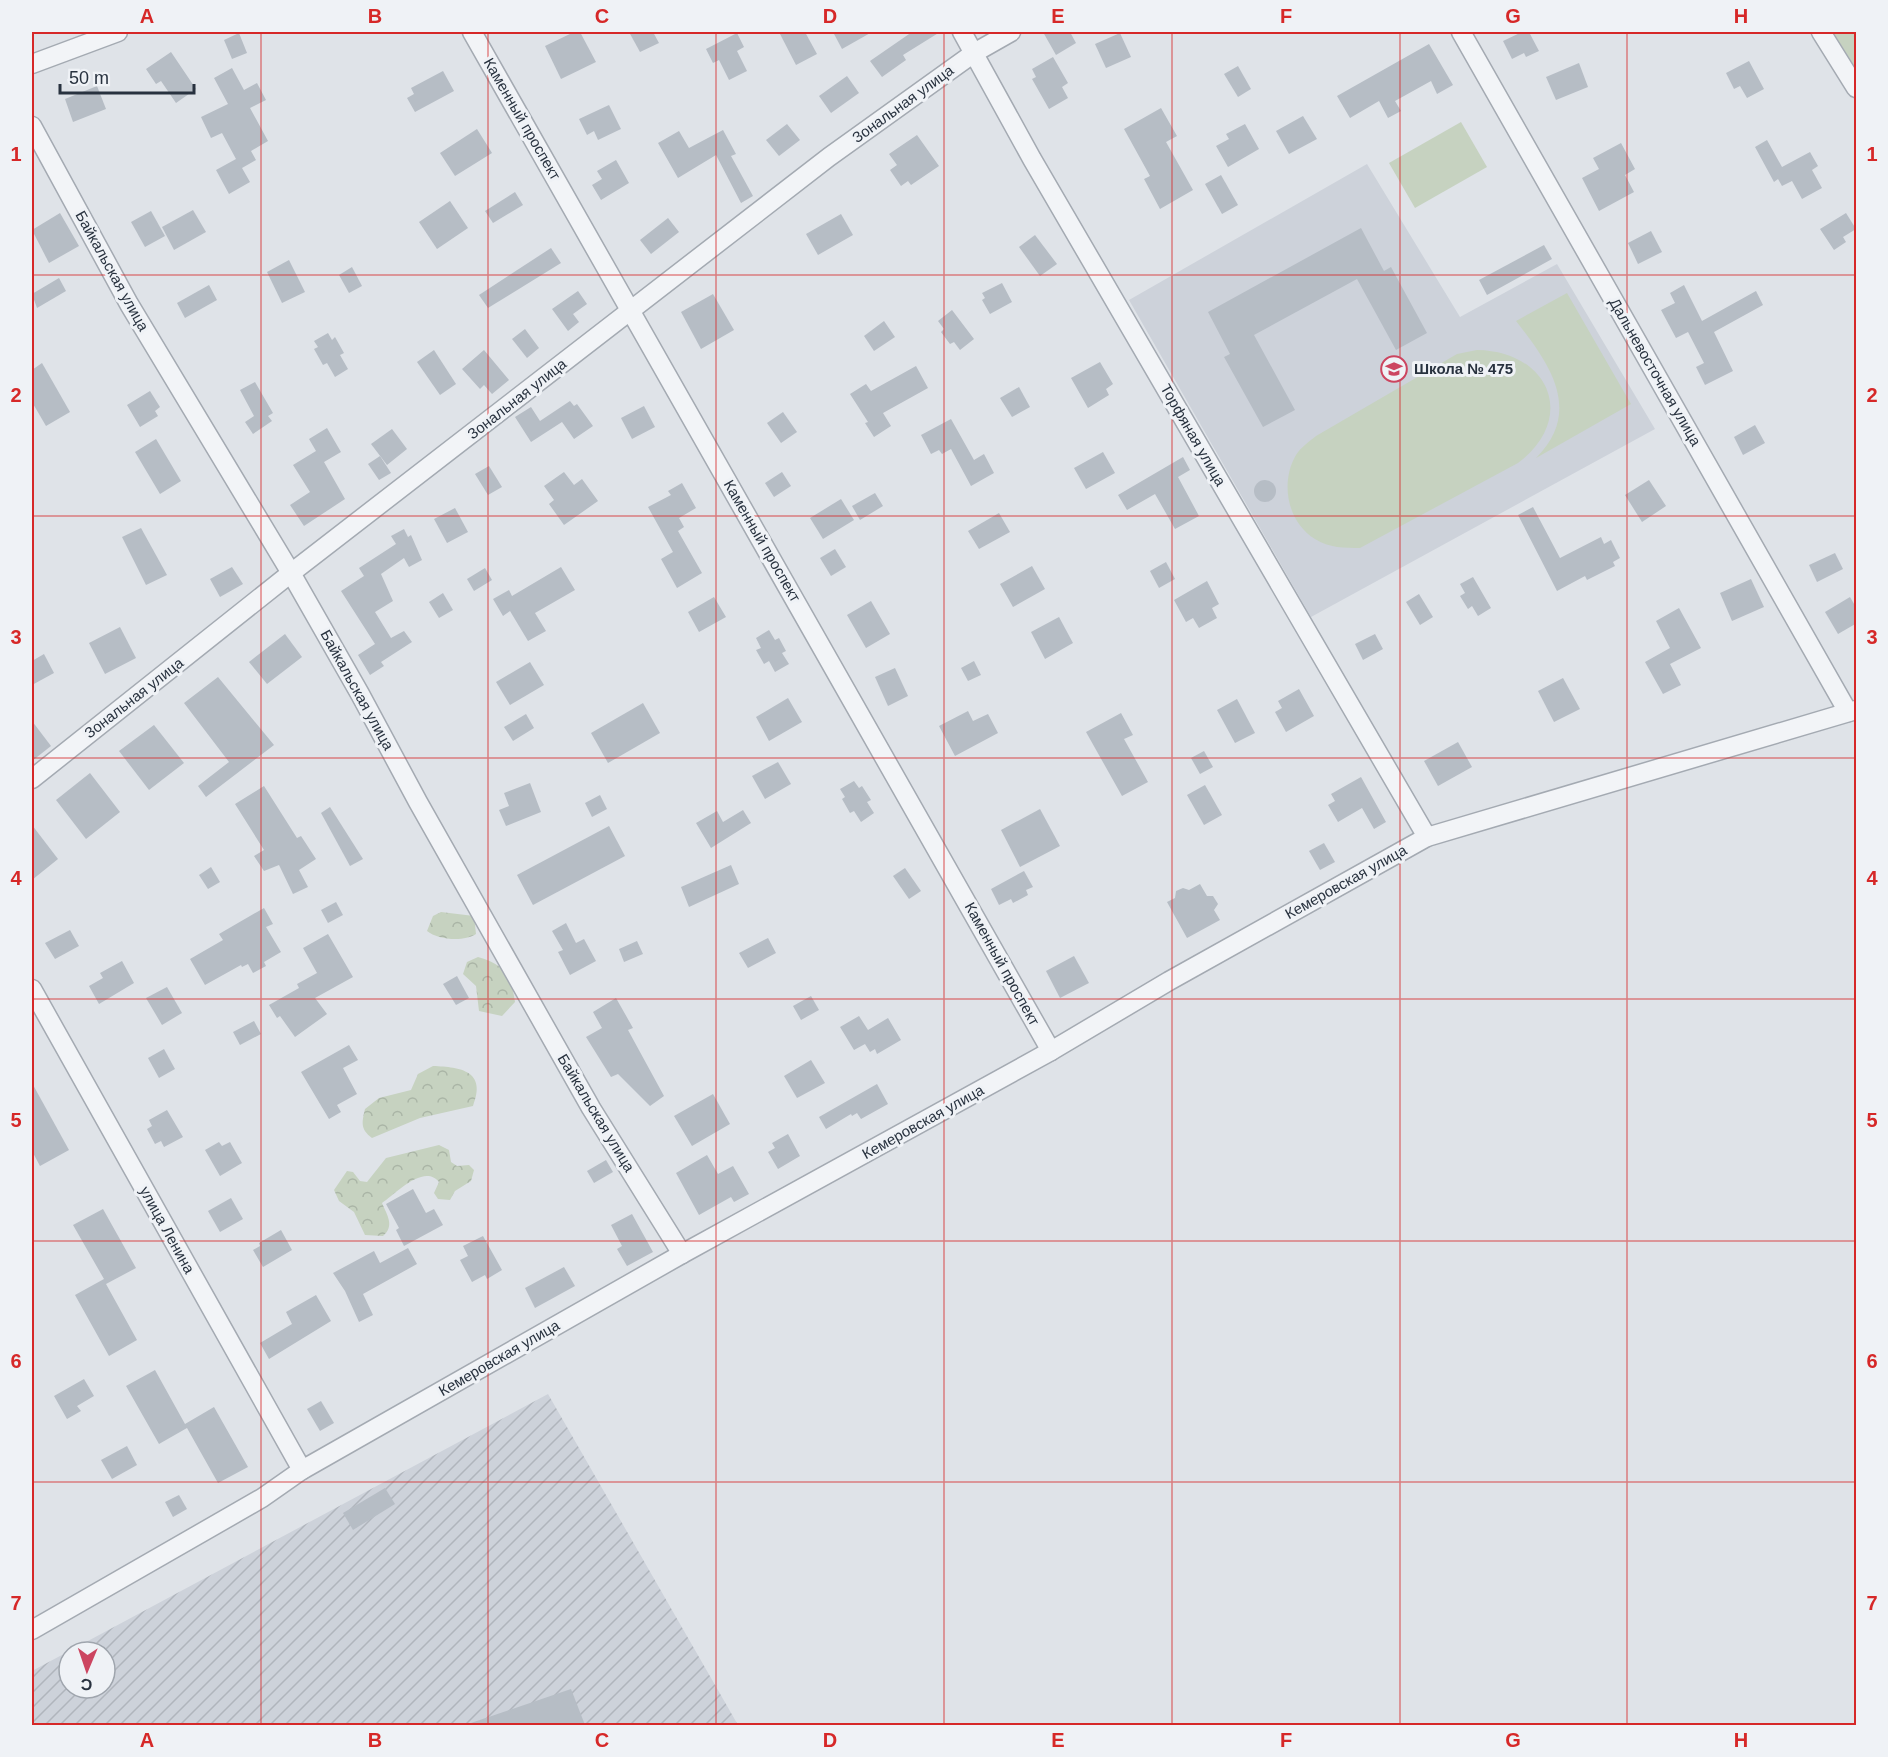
<svg xmlns="http://www.w3.org/2000/svg" width="1888" height="1757" font-family="Helvetica,sans-serif">
	<style>
		.built { fill: #cdd2da }
		.industrial { fill: url(#industrial-furrows); fill-rule: evenodd }
		.green { fill: #c6d2c0 }
		.forest { fill: url(#forest-crowns) }
		.building { fill: #b6bdc5 }
		.lines { fill: none; stroke-linecap: round; stroke-linejoin: round }
		.minor-casing { stroke: #a4aab2; stroke-width: 21 }
		.minor { stroke: #f2f4f7; stroke-width: 18 }
		.grid { fill: none; stroke: #d62828; stroke-width: 1.5; stroke-opacity: 0.55 }
		.labels { text-anchor: middle; stroke-width: 6; stroke-linejoin: round; paint-order: stroke }
		.street-label { font-size: 15px; fill: #28323f; stroke: #eff2f6 }
		.poi-label { font-size: 15px; font-weight: bold; fill: #28323f; stroke: #eff2f6; text-anchor: start }
		.neatline { fill: none; stroke: #d62828; stroke-width: 2 }
		.grid-label { font-size: 20px; text-anchor: middle; font-weight: bold; fill: #d62828 }
	</style>
	<defs>
		<pattern id="industrial-furrows" width="10" height="10" patternUnits="userSpaceOnUse" patternTransform="scale(1.5)"><rect width="10" height="10" fill="#cdd2da"/><path d="M-1 1l2-2M0 10L10 0M9 11l2-2" fill="none" stroke="#b0b5bc"/></pattern>
		<pattern id="forest-crowns" width="20" height="18" patternUnits="userSpaceOnUse" patternTransform="scale(1.5)"><rect width="20" height="18" fill="#c6d2c0"/><path d="M2 6a3 3 0 1 1 6 0M12 15a3 3 0 1 1 6 0" fill="none" stroke="#aab5a6"/></pattern>
	</defs>
	<rect width="100%" height="100%" fill="#dfe3e8"/>
	<polygon class="built" points="1367,164 1460,317 1557,264 1655,429 1311,617 1129,300"/>
	<path class="industrial" d="M 548,1394 L 738,1725 L 32,1726 L 32,1671 ZM 69,1652 L 105,1652 L 105,1688 L 69,1688 Z"/>
	<g class="green">
		<polygon points="1833,32 1856,32 1856,69"/>
		<polygon points="1461,122 1487,167 1415,208 1389,163"/>
		<path d="M 1567,293 L 1631,404 L 1536,458 C 1583,411 1550,364 1516,321 Z"/>
		<path d="M 1477,350 C 1549,351 1578,418 1518,463 L 1360,548 C 1345,548 1329,548 1315,539 C 1287,522 1280,482 1296,455 C 1300,448 1310,441 1316,436 L 1457,354 Z"/>
	</g>
	<g class="forest">
		<path d="M 441,912 L 474,916 L 476,934 C 464,942 438,940 427,931 L 433,916 Z"/>
		<path d="M 478,957 C 505,965 511,975 515,1002 L 502,1016 L 479,1011 L 476,986 L 463,974 L 467,962 Z"/>
		<path d="M 433,1066 C 461,1067 487,1071 473,1106 L 420,1118 L 372,1138 C 360,1129 362,1122 365,1109 L 379,1098 L 411,1090 L 418,1074 Z"/>
		<path d="M 439,1145 L 449,1150 L 451,1162 L 457,1166 L 469,1165 L 474,1170 L 471,1181 L 455,1191 L 450,1200 L 438,1199 L 434,1193 L 439,1182 C 424,1163 395,1194 382,1203 C 387,1215 395,1226 383,1236 L 365,1235 L 354,1212 L 339,1201 L 334,1190 L 347,1171 L 353,1172 L 360,1181 L 367,1182 L 386,1158 Z"/>
	</g>
	<g class="building">
		<polygon points="574,32 580,32 596,62 561,79 545,46"/>
		<polygon points="629,32 653,32 659,43 640,52"/>
		<polygon points="779,32 805,32 817,54 796,65"/>
		<polygon points="833,32 872,32 842,49"/>
		<polygon points="912,32 940,32 903,55 906,60 882,77 870,61"/>
		<polygon points="1043,32 1070,32 1076,43 1056,55"/>
		<polygon points="1522,32 1529,32 1539,51 1526,57 1524,53 1512,59 1503,41"/>
		<polygon points="239,33 247,53 232,59 224,40"/>
		<polygon points="737,33 744,47 737,51 747,71 729,80 719,60 713,63 706,49"/>
		<polygon points="1120,33 1131,57 1106,68 1095,44"/>
		<polygon points="1429,44 1453,85 1437,94 1431,81 1395,101 1401,111 1388,118 1379,101 1350,118 1337,96"/>
		<polygon points="171,52 196,89 176,103 161,81 156,84 146,69"/>
		<polygon points="1053,57 1068,83 1062,87 1068,98 1049,109 1032,79 1036,77 1032,69"/>
		<polygon points="1749,61 1764,89 1747,98 1740,86 1734,89 1726,73"/>
		<polygon points="1579,63 1588,87 1556,100 1546,77"/>
		<polygon points="1238,66 1251,89 1238,97 1224,74"/>
		<polygon points="232,68 244,90 257,83 266,100 250,108 268,141 251,151 256,160 242,168 250,182 229,194 216,170 236,159 222,133 211,138 201,117 228,104 214,78"/>
		<polygon points="443,71 454,91 415,112 407,98 414,94 411,88"/>
		<polygon points="847,76 859,93 831,113 819,96"/>
		<polygon points="97,86 106,109 73,122 65,99"/>
		<polygon points="609,105 621,129 598,140 594,131 587,135 579,119"/>
		<polygon points="1161,108 1177,136 1166,142 1193,190 1160,209 1144,179 1150,176 1124,129"/>
		<polygon points="1303,116 1317,139 1289,154 1276,131"/>
		<polygon points="787,124 800,140 779,156 766,140"/>
		<polygon points="1245,124 1259,149 1228,167 1216,146 1229,139 1226,134"/>
		<polygon points="477,129 492,153 455,176 440,153"/>
		<polygon points="723,130 736,154 731,156 753,196 741,203 716,155 678,178 658,143 679,131 689,148"/>
		<polygon points="917,135 939,166 911,185 908,181 901,186 890,170 897,165 889,154"/>
		<polygon points="1767,140 1782,167 1810,152 1818,166 1812,170 1822,188 1802,199 1792,181 1782,186 1778,179 1774,182 1755,147"/>
		<polygon points="1621,143 1635,169 1625,175 1634,192 1599,211 1582,178 1599,169 1593,158"/>
		<polygon points="616,160 629,183 601,200 592,185 602,179 597,171"/>
		<polygon points="1221,175 1238,205 1222,214 1205,184"/>
		<polygon points="515,192 523,205 493,223 485,211"/>
		<polygon points="450,201 468,228 437,249 419,222"/>
		<polygon points="193,210 206,232 174,250 162,227"/>
		<polygon points="151,211 165,236 145,247 131,222"/>
		<polygon points="60,213 79,246 49,263 32,230"/>
		<polygon points="1846,213 1856,229 1843,237 1846,242 1834,250 1820,229"/>
		<polygon points="841,214 853,235 818,255 806,234"/>
		<polygon points="668,218 679,232 651,254 640,240"/>
		<polygon points="1361,228 1384,271 1391,267 1427,333 1396,350 1357,279 1254,335 1295,410 1263,427 1224,357 1230,354 1208,312"/>
		<polygon points="1651,231 1662,252 1638,264 1628,243"/>
		<polygon points="1035,235 1057,264 1040,276 1019,247"/>
		<polygon points="1544,245 1552,259 1487,295 1479,280"/>
		<polygon points="551,248 561,263 488,308 479,295"/>
		<polygon points="289,260 305,292 282,303 267,272"/>
		<polygon points="352,267 362,286 349,293 339,275"/>
		<polygon points="59,278 66,291 37,308 32,294"/>
		<polygon points="1002,283 1012,302 990,314 982,300 985,298 982,293"/>
		<polygon points="209,285 217,300 185,318 177,303"/>
		<polygon points="1684,285 1702,321 1756,291 1763,305 1714,332 1733,371 1705,385 1696,367 1704,363 1688,332 1676,338 1661,310 1675,303 1670,293"/>
		<polygon points="578,291 587,304 573,314 579,322 568,331 552,309"/>
		<polygon points="713,294 734,330 701,349 681,312"/>
		<polygon points="952,310 974,339 960,350 954,342 950,344 941,332 944,329 938,321"/>
		<polygon points="884,321 895,337 874,351 864,336"/>
		<polygon points="525,329 539,348 527,358 512,339"/>
		<polygon points="328,333 332,340 335,337 344,353 340,355 348,369 335,377 327,363 323,365 314,349 318,347 314,341"/>
		<polygon points="434,350 456,384 440,395 417,362"/>
		<polygon points="484,350 509,380 492,394 484,385 480,389 462,369"/>
		<polygon points="1100,362 1113,384 1106,389 1109,395 1088,408 1071,378"/>
		<polygon points="42,363 70,412 46,426 32,402 32,370"/>
		<polygon points="916,366 928,388 883,413 891,426 874,437 865,423 868,422 850,394 866,384 871,391"/>
		<polygon points="255,382 273,413 268,416 272,421 253,434 245,422 254,416 240,390"/>
		<polygon points="1019,387 1030,407 1012,417 1000,398"/>
		<polygon points="150,391 160,407 155,411 158,416 140,427 127,405"/>
		<polygon points="570,401 574,406 577,404 593,426 574,439 562,422 531,442 515,417 531,407 540,421"/>
		<polygon points="644,406 655,427 632,439 621,418"/>
		<polygon points="783,412 797,432 781,443 767,423"/>
		<polygon points="951,419 974,460 984,454 994,473 971,486 951,449 942,454 939,450 931,454 921,435"/>
		<polygon points="1755,425 1765,443 1743,455 1734,437"/>
		<polygon points="327,428 341,452 324,462 345,499 304,526 290,505 310,492 293,465 316,451 309,439"/>
		<polygon points="392,429 407,449 387,465 371,444"/>
		<polygon points="156,439 181,481 160,494 135,452"/>
		<polygon points="1103,452 1115,473 1086,489 1074,468"/>
		<polygon points="380,456 391,473 379,480 368,464"/>
		<polygon points="1183,457 1190,470 1178,477 1199,516 1175,529 1155,494 1127,510 1118,495"/>
		<polygon points="489,466 502,487 488,495 475,474"/>
		<polygon points="564,472 574,485 582,479 598,501 564,525 549,504 554,500 544,486"/>
		<polygon points="782,472 791,486 774,497 765,483"/>
		<circle cx="1265" cy="491" r="11"/>
		<polygon points="1649,480 1666,506 1642,522 1625,495"/>
		<polygon points="682,483 696,508 679,518 684,527 678,531 702,573 677,588 661,559 673,552 648,507 671,495 668,491"/>
		<polygon points="875,493 883,506 860,520 852,506"/>
		<polygon points="841,499 854,520 823,539 810,518"/>
		<polygon points="1533,507 1560,558 1601,537 1604,544 1611,540 1620,558 1613,562 1615,566 1587,580 1585,576 1557,591 1518,515"/>
		<polygon points="455,508 468,532 447,543 434,519"/>
		<polygon points="999,513 1010,532 979,549 968,531"/>
		<polygon points="141,528 167,575 146,585 122,537"/>
		<polygon points="404,529 408,537 411,535 422,560 409,567 404,558 381,574 393,601 375,612 391,638 404,631 412,642 381,662 384,666 370,675 358,655 375,644 341,591 364,576 359,568 396,544 391,536"/>
		<polygon points="835,549 846,567 831,576 820,558"/>
		<polygon points="1835,553 1843,569 1817,582 1809,565"/>
		<polygon points="1166,562 1175,579 1159,588 1150,571"/>
		<polygon points="1032,566 1045,589 1013,607 1000,584"/>
		<polygon points="232,567 243,584 220,597 210,579"/>
		<polygon points="561,567 575,590 535,613 546,631 528,641 510,611 503,616 493,599 509,590 512,596"/>
		<polygon points="485,568 492,580 474,591 467,579"/>
		<polygon points="1473,577 1491,608 1478,616 1472,606 1468,609 1460,596 1465,593 1460,584"/>
		<polygon points="1751,579 1764,607 1732,621 1720,593"/>
		<polygon points="1207,581 1219,604 1212,608 1217,618 1199,628 1193,618 1186,622 1174,600"/>
		<polygon points="443,593 453,610 439,618 429,602"/>
		<polygon points="1419,594 1433,617 1420,625 1406,602"/>
		<polygon points="714,597 726,617 699,632 688,612"/>
		<polygon points="1850,597 1857,609 1857,623 1838,634 1825,612"/>
		<polygon points="871,601 890,634 866,648 847,615"/>
		<polygon points="1679,608 1701,648 1670,664 1681,685 1663,694 1645,662 1670,648 1656,621"/>
		<polygon points="1059,617 1073,643 1045,659 1031,632"/>
		<polygon points="120,627 136,658 105,674 89,643"/>
		<polygon points="769,630 775,640 779,638 786,651 782,653 789,664 775,672 769,661 764,664 756,650 761,648 756,638"/>
		<polygon points="285,634 302,657 267,684 249,662"/>
		<polygon points="1375,634 1383,649 1363,660 1355,644"/>
		<polygon points="44,654 54,673 32,685 32,661"/>
		<polygon points="974,661 981,675 968,681 961,668"/>
		<polygon points="530,662 544,685 510,705 496,682"/>
		<polygon points="895,668 908,696 888,706 875,677"/>
		<polygon points="218,677 274,745 206,797 198,786 229,762 184,703"/>
		<polygon points="1563,678 1580,709 1554,722 1538,691"/>
		<polygon points="1299,689 1314,716 1286,732 1275,712 1282,708 1278,701"/>
		<polygon points="788,698 802,722 769,741 756,717"/>
		<polygon points="1237,699 1255,733 1235,743 1217,710"/>
		<polygon points="643,703 660,733 608,763 591,733"/>
		<polygon points="968,711 973,721 988,714 998,733 955,756 939,726"/>
		<polygon points="1121,713 1133,735 1124,739 1148,782 1122,796 1086,732"/>
		<polygon points="526,714 534,728 513,741 504,727"/>
		<polygon points="32,721 51,746 32,761"/>
		<polygon points="154,725 184,763 149,790 119,751"/>
		<polygon points="1458,742 1472,767 1438,786 1424,761"/>
		<polygon points="1204,751 1213,767 1200,774 1191,758"/>
		<polygon points="778,762 791,784 765,799 752,776"/>
		<polygon points="90,773 120,812 86,839 56,800"/>
		<polygon points="1361,777 1386,822 1374,829 1362,808 1338,822 1328,805 1335,801 1331,794"/>
		<polygon points="854,781 859,788 862,786 871,800 867,802 874,813 861,822 854,811 850,813 842,799 845,797 840,789"/>
		<polygon points="530,783 541,812 506,826 499,810 509,806 504,793"/>
		<polygon points="1205,785 1222,815 1204,825 1187,795"/>
		<polygon points="264,786 297,838 301,836 316,859 299,870 308,887 293,894 279,865 264,871 254,856 264,850 235,804"/>
		<polygon points="600,795 607,809 592,817 585,803"/>
		<polygon points="330,807 363,859 350,866 321,813"/>
		<polygon points="1040,809 1060,846 1020,867 1001,830"/>
		<polygon points="743,810 751,823 711,848 696,823 717,811 723,822"/>
		<polygon points="32,825 58,859 32,880"/>
		<polygon points="609,826 625,856 533,905 517,875"/>
		<polygon points="1324,843 1335,862 1320,870 1309,851"/>
		<polygon points="731,865 739,884 689,907 681,887"/>
		<polygon points="211,867 220,882 208,889 199,875"/>
		<polygon points="905,868 921,891 909,899 893,876"/>
		<polygon points="1024,871 1033,887 1026,890 1028,895 1013,903 1011,899 999,905 991,889"/>
		<polygon points="1200,884 1207,896 1213,896 1218,904 1214,910 1220,920 1187,938 1167,902 1175,898 1176,891 1183,888 1189,890"/>
		<polygon points="336,902 343,915 328,923 321,910"/>
		<polygon points="264,908 273,924 266,927 281,952 264,962 266,966 253,973 248,964 242,967 241,965 205,985 190,959 223,940 219,934"/>
		<polygon points="566,923 576,943 584,939 596,961 570,975 558,952 563,950 552,931"/>
		<polygon points="70,930 79,946 55,959 45,943"/>
		<polygon points="328,934 353,977 315,998 327,1014 295,1037 280,1016 277,1018 269,1005 299,988 297,984 317,973 303,948"/>
		<polygon points="768,938 776,953 748,968 739,953"/>
		<polygon points="637,941 643,954 624,962 619,949"/>
		<polygon points="1074,956 1089,983 1060,998 1046,971"/>
		<polygon points="122,961 134,983 99,1004 89,986 103,978 100,973"/>
		<polygon points="457,976 469,998 456,1005 443,984"/>
		<polygon points="167,987 182,1013 162,1025 146,998"/>
		<polygon points="811,996 819,1010 801,1020 793,1006"/>
		<polygon points="616,998 633,1028 628,1030 664,1096 650,1106 618,1074 611,1077 586,1037 602,1028 593,1012"/>
		<polygon points="859,1016 868,1030 888,1018 901,1040 877,1054 875,1049 870,1052 865,1044 854,1050 840,1027"/>
		<polygon points="254,1021 261,1034 240,1045 233,1032"/>
		<polygon points="349,1045 358,1060 343,1068 357,1094 337,1105 341,1112 329,1119 301,1072"/>
		<polygon points="164,1049 175,1069 159,1078 148,1058"/>
		<polygon points="811,1060 825,1083 797,1098 784,1076"/>
		<polygon points="32,1083 69,1150 40,1166 32,1151"/>
		<polygon points="877,1084 888,1104 861,1119 857,1113 852,1116 851,1114 826,1129 819,1117"/>
		<polygon points="713,1094 730,1124 692,1146 674,1116"/>
		<polygon points="167,1110 183,1137 164,1147 161,1141 155,1144 147,1129 152,1126 149,1120"/>
		<polygon points="788,1134 800,1156 778,1169 768,1152 775,1148 772,1143"/>
		<polygon points="219,1142 222,1146 230,1142 242,1163 220,1176 205,1150"/>
		<polygon points="707,1155 718,1174 733,1166 749,1194 734,1202 731,1197 699,1215 676,1173"/>
		<polygon points="606,1160 613,1172 594,1183 587,1171"/>
		<polygon points="413,1189 426,1213 434,1209 443,1225 404,1246 396,1230 399,1228 386,1204"/>
		<polygon points="231,1198 243,1219 220,1232 208,1211"/>
		<polygon points="103,1209 136,1268 106,1284 137,1340 109,1356 75,1295 104,1279 73,1225"/>
		<polygon points="632,1214 653,1252 627,1266 617,1249 622,1246 611,1225"/>
		<polygon points="281,1230 292,1250 263,1267 253,1250 260,1246 259,1243"/>
		<polygon points="483,1236 502,1270 487,1279 485,1275 472,1282 460,1260 468,1256 463,1246"/>
		<polygon points="408,1248 417,1264 363,1294 373,1315 359,1322 345,1291 333,1273 374,1251 380,1263"/>
		<polygon points="564,1267 575,1286 535,1308 525,1288"/>
		<polygon points="316,1295 331,1321 269,1359 260,1343 292,1324 286,1312"/>
		<polygon points="155,1370 185,1424 214,1407 248,1467 218,1483 187,1428 159,1444 126,1386"/>
		<polygon points="84,1379 94,1396 77,1406 81,1411 67,1419 54,1396"/>
		<polygon points="321,1401 334,1423 320,1431 307,1409"/>
		<polygon points="127,1446 137,1465 112,1479 101,1460"/>
		<polygon points="385,1488 395,1504 353,1530 343,1513"/>
		<polygon points="179,1495 187,1509 173,1517 165,1502"/>
		<polygon points="571,1689 585,1725 471,1725 471,1723"/>
	</g>
	<g class="lines">
		<g class="minor-casing">
			<g id="minor">
				<polyline points="472,32 1051,1051"/>
				<polyline points="962,32 1032,159 1427,837"/>
				<polyline points="1461,32 1848,712"/>
				<polyline points="1821,32 1856,88"/>
				<polyline points="32,64 118,32"/>
				<polyline points="32,126 129,304 291,573 360,694 418,802 591,1108 682,1254"/>
				<polyline points="32,779 291,573 829,157 974,53 1011,32"/>
				<polyline points="32,989 302,1470"/>
				<polyline points="32,1630 262,1498 302,1470 682,1254 1051,1051 1169,981 1427,837 1856,710"/>
			</g>
		</g>
		<use href="#minor" class="minor"/>
	</g>
	<path class="grid" d="M 261,32 L 261,1726M 488,32 L 488,1726M 716,32 L 716,1726M 944,32 L 944,1726M 1172,32 L 1172,1726M 1400,32 L 1400,1726M 1627,32 L 1627,1726M 32,275 L 1856,275M 32,516 L 1856,516M 32,758 L 1856,758M 32,999 L 1856,999M 32,1241 L 1856,1241M 32,1482 L 1856,1482"/>
	<defs>
		<g id="school-ring" transform="scale(1.35)"><circle r="9.5" fill="#eff2f6" stroke="#cc4560" stroke-width="1.5"/><path d="M0-5L7-2L0 1L-7-2ZM-4 1L0 2.5L4 1V4Q0 6-4 4Z" fill="#cc4560"/></g>
	</defs>
	<g fill-rule="evenodd">
		<use href="#school-ring" x="1394" y="369"/>
	</g>
	<g class="labels">
		<g class="street-label">
			<text transform="translate(903 104) rotate(-36)" y="5">Зональная улица</text>
			<text transform="translate(522 119) rotate(60)" y="5">Каменный проспект</text>
			<text transform="translate(112 271) rotate(61)" y="5">Байкальская улица</text>
			<text transform="translate(1655 372) rotate(60)" y="5">Дальневосточная улица</text>
			<text transform="translate(517 399) rotate(-38)" y="5">Зональная улица</text>
			<text transform="translate(1193 435) rotate(60)" y="5">Торфяная улица</text>
			<text transform="translate(762 541) rotate(60)" y="5">Каменный проспект</text>
			<text transform="translate(357 690) rotate(61)" y="5">Байкальская улица</text>
			<text transform="translate(134 698) rotate(-38)" y="5">Зональная улица</text>
			<text transform="translate(1346 882) rotate(-29)" y="5">Кемеровская улица</text>
			<text transform="translate(1002 964) rotate(61)" y="5">Каменный проспект</text>
			<text transform="translate(596 1113) rotate(59)" y="5">Байкальская улица</text>
			<text transform="translate(923 1122) rotate(-29)" y="5">Кемеровская улица</text>
			<text transform="translate(167 1230) rotate(61)" y="5">улица Ленина</text>
			<text transform="translate(499 1358) rotate(-30)" y="5">Кемеровская улица</text>
		</g>
		<g class="poi-label">
			<text x="1414" y="374">Школа № 475</text>
		</g>
	</g>
	<rect width="1888" height="1757" fill="none" stroke="#eff2f6" stroke-width="66"/>
	<g transform="translate(87 1670) rotate(182)"><circle r="28" fill="#eff2f6" stroke="#9fa5ad" stroke-width="1.5"/>
	<path d="M0-4.5L10 22L0 15L-10 22Z" fill="#cc4560"/>
	<text y="-9" font-size="16" font-weight="bold" text-anchor="middle" fill="#28323f">С</text>
	</g>
	<path d="M60 84v9h134v-9" fill="none" stroke="#28323f" stroke-width="3"/>
	<text x="69" y="84" font-size="18" fill="#28323f" stroke="#eff2f6" stroke-width="4.5" paint-order="stroke">50 m</text>
	<rect x="33" y="33" width="1822" height="1691" class="neatline"/>
	<g class="grid-label">
		<text x="147" y="23">A</text>
		<text x="375" y="23">B</text>
		<text x="602" y="23">C</text>
		<text x="830" y="23">D</text>
		<text x="1058" y="23">E</text>
		<text x="1286" y="23">F</text>
		<text x="1513" y="23">G</text>
		<text x="1741" y="23">H</text>
		<text x="16" y="161">1</text>
		<text x="1872" y="161">1</text>
		<text x="16" y="402">2</text>
		<text x="1872" y="402">2</text>
		<text x="16" y="644">3</text>
		<text x="1872" y="644">3</text>
		<text x="16" y="885">4</text>
		<text x="1872" y="885">4</text>
		<text x="16" y="1127">5</text>
		<text x="1872" y="1127">5</text>
		<text x="16" y="1368">6</text>
		<text x="1872" y="1368">6</text>
		<text x="16" y="1610">7</text>
		<text x="1872" y="1610">7</text>
		<text x="147" y="1747">A</text>
		<text x="375" y="1747">B</text>
		<text x="602" y="1747">C</text>
		<text x="830" y="1747">D</text>
		<text x="1058" y="1747">E</text>
		<text x="1286" y="1747">F</text>
		<text x="1513" y="1747">G</text>
		<text x="1741" y="1747">H</text>
	</g>
</svg>
